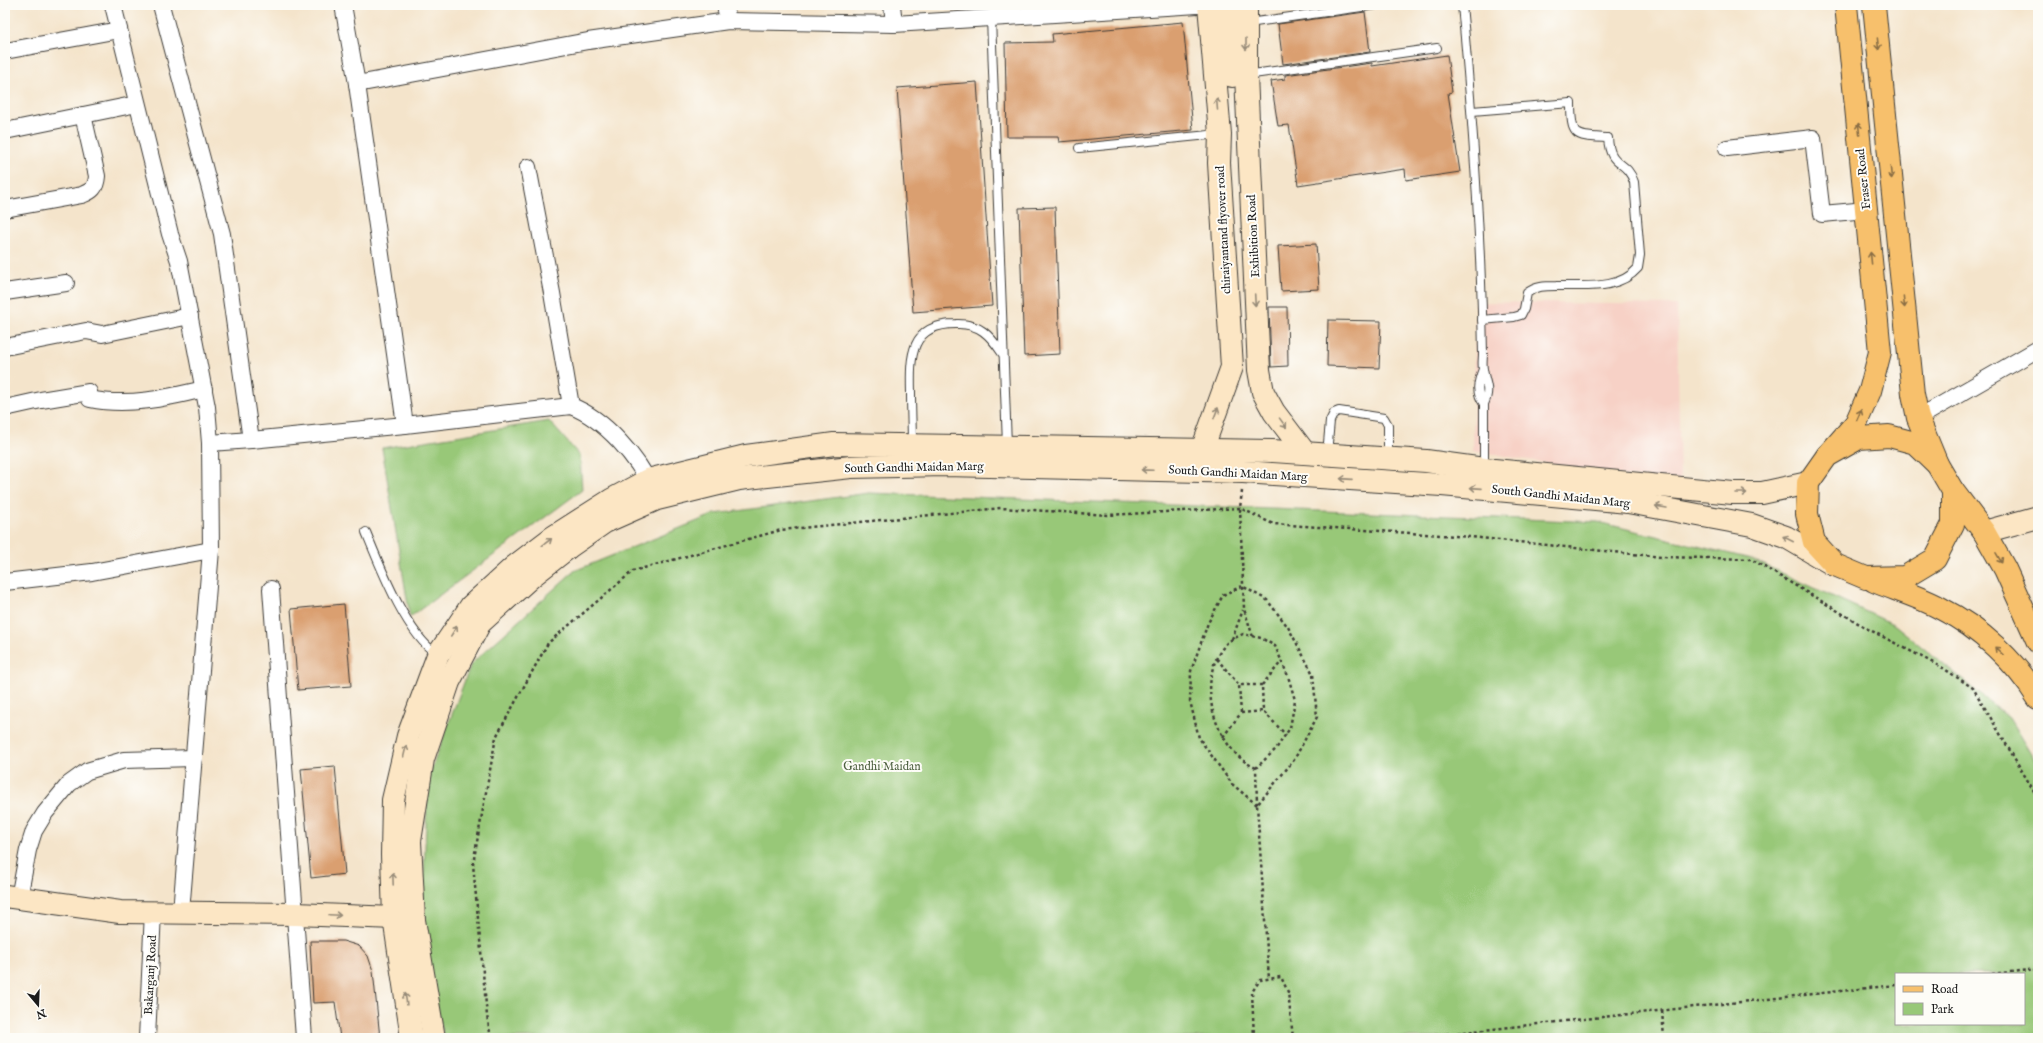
<svg xmlns="http://www.w3.org/2000/svg" width="2043" height="1043" font-family="'IM FELL English',serif">
	<style>
		.built { fill: #f7d1c6 }
		.green { fill: #98c878; stroke: #5a724a; fill-rule: evenodd }
		.building { fill: #da9f70 }
		.lines { fill: none; stroke-linecap: round; stroke-linejoin: round }
		.lane-casing { stroke: #3c3a36; stroke-width: 10 }
		.street-casing { stroke: #3c3a36; stroke-width: 18 }
		.secondary-casing { stroke: #3c3a36; stroke-width: 24 }
		.primary-casing { stroke: #3c3a36; stroke-width: 24 }
		.path { stroke: #3c3a36; stroke-width: 2.5; stroke-dasharray: 3 3; stroke-linecap: butt }
		.lane { stroke: #fff; stroke-width: 8 }
		.street { stroke: #fff; stroke-width: 16 }
		.secondary { stroke: #fce6c4; stroke-width: 22 }
		.primary { stroke: #f7c06c; stroke-width: 22 }
		.oneway { stroke: #978b78 }
		.oneway2 { stroke: #8a6e44 }
		.labels { text-anchor: middle; stroke-width: 4; stroke-linejoin: round; paint-order: stroke }
		.street-label { font-size: 12px; fill: #1c1c1c; stroke: #fdfcf7 }
		.park-label { font-size: 12px; fill: #4e6141; stroke: #fdfcf7 }
	</style>
	<rect width="100%" height="100%" fill="#fdfcf7"/>
	<filter id="ink" filterUnits="userSpaceOnUse"><feTurbulence type="fractalNoise" baseFrequency=".025" numOctaves="2"/><feDisplacementMap in="SourceGraphic" scale="8" xChannelSelector="R" yChannelSelector="G"/><feConvolveMatrix kernelMatrix="1 2 1 2 8 2 1 2 1" color-interpolation-filters="sRGB"/></filter>
	<filter id="wash" filterUnits="userSpaceOnUse"><feTurbulence type="fractalNoise" baseFrequency=".012" numOctaves="4" result="noise"/><feDisplacementMap in="SourceGraphic" scale="16" xChannelSelector="R" yChannelSelector="G"/><feGaussianBlur stdDeviation="0.9" result="paint"/><feColorMatrix in="noise" values="0 0 0 0 0 0 0 0 0 0 0 0 0 0 0 0 0 1.4 0 .05"/><feComposite in="paint" operator="in"/></filter>
	<g filter="url(#wash)">
		<rect width="100%" height="100%" fill="#f4e4cb"/>
		<polygon class="built" points="1476,302 1677,305 1680,485 1473,451"/>
		<g class="green">
			<polygon points="549,421 580,456 582,490 410,617 382,448"/>
			<path d="M 869,493 L 1598,522 L 1751,559 L 1895,625 L 2009,718 L 2038,766 L 2038,1038 L 444,1038 L 421,942 L 428,778 L 471,664 L 574,571 L 715,514 ZM 1896,974 L 2024,974 L 2024,1024 L 1896,1024 Z"/>
		</g>
		<g id="blocks">
			<g class="building">
				<polygon points="1365,12 1370,52 1283,64 1278,24"/>
				<polygon points="1183,22 1193,130 1059,142 1058,137 1007,137 1005,43 1053,42 1052,34"/>
				<polygon points="1447,55 1452,92 1448,93 1460,172 1406,180 1405,169 1298,185 1289,125 1278,126 1271,81 1285,79 1285,75 1372,63 1372,66"/>
				<polygon points="977,82 992,306 913,312 897,88"/>
				<polygon points="1055,207 1060,354 1024,356 1019,208"/>
				<polygon points="1316,244 1319,289 1281,291 1278,246"/>
				<polygon points="1269,307 1287,307 1288,366 1271,367"/>
				<polygon points="1328,320 1381,321 1379,368 1327,366"/>
				<polygon points="344,604 351,686 298,690 291,609"/>
				<polygon points="335,766 345,874 311,878 301,769"/>
				<polygon points="310,941 343,941 359,946 368,956 373,971 380,1038 340,1038 335,1002 313,1003"/>
			</g>
		</g>
	</g>
	<g filter="url(#ink)">
		<use href="#blocks" fill-opacity="0" stroke="#3c3a36" stroke-width="1"/>
		<g class="lines">
			<g class="lane-casing">
				<g id="lane">
					<path d="M 1462,5 C 1473,121 1481,237 1483,354 C 1483,358 1482,364 1483,369 C 1485,384 1491,388 1484,404 C 1475,392 1478,382 1483,369"/>
					<polyline points="991,18 1007,445"/>
					<polyline points="1248,23 1376,5"/>
					<polyline points="1246,75 1437,48"/>
					<path d="M 1472,111 L 1571,103 C 1571,138 1575,136 1608,138 C 1610,169 1626,158 1634,182 L 1640,255 L 1638,268 C 1618,291 1585,285 1556,286 C 1545,286 1536,286 1527,293 L 1524,309 L 1521,315 L 1514,317 L 1482,320"/>
					<polyline points="1079,148 1219,134"/>
					<polyline points="1484,404 1484,469"/>
					<path d="M 912,445 C 912,427 911,410 911,393 C 910,356 910,324 956,324 C 979,323 990,335 1002,353"/>
					<polyline points="1327,454 1330,421 1334,413 1339,411 1384,418 1388,425 1388,457"/>
					<path d="M 366,532 C 380,566 406,634 437,654"/>
				</g>
			</g>
			<g class="street-casing">
				<g id="street">
					<polyline points="113,5 170,234 179,261 207,407 210,443 211,550 181,912"/>
					<polyline points="161,5 222,234 251,440"/>
					<polyline points="343,5 357,84 588,41 728,21 894,24 1198,5"/>
					<polyline points="725,5 728,21"/>
					<polyline points="892,5 894,24"/>
					<polyline points="5,51 119,30"/>
					<polyline points="5,131 137,104"/>
					<polyline points="1727,148 1813,138 1822,214 1867,210"/>
					<polyline points="528,167 552,293 571,406"/>
					<path d="M 5,209 L 82,195 C 92,191 96,188 97,176 L 83,115"/>
					<polyline points="5,292 66,283"/>
					<polyline points="5,347 86,331 102,334 190,316"/>
					<path d="M 5,408 L 41,400 L 89,392 L 90,399 C 128,407 166,398 204,389"/>
					<polyline points="1918,418 2038,349"/>
					<path d="M 405,425 L 571,406 C 605,419 638,458 653,490"/>
					<polyline points="210,443 251,440 405,425 357,84"/>
					<polyline points="5,582 92,572 211,550"/>
					<polyline points="271,589 304,1038"/>
					<polyline points="19,898 28,850 34,831 45,813 69,784 87,771 124,760 194,758"/>
					<polyline points="147,1038 153,912"/>
				</g>
			</g>
			<g class="secondary-casing">
				<g id="secondary">
					<polyline points="1209,5 1220,134 1219,163 1232,367 1202,450 1214,456"/>
					<polyline points="1230,5 1232,76"/>
					<polyline points="1246,5 1246,75 1259,370 1263,392 1274,412 1305,453"/>
					<polyline points="1984,532 2038,517"/>
					<polyline points="5,896 120,912 296,914 394,918"/>
					<polyline points="412,1038 394,918 392,855 393,800 408,736 438,655 471,606 515,566 553,537 611,500 648,480 746,456 834,444 1272,451 1426,461 1484,469 1733,493 1762,493 1808,483"/>
					<polyline points="434,1038 414,920 410,841 423,759 449,682 480,623 532,576 569,547 605,522 657,499 739,479 851,467 945,465 1243,472 1442,485 1628,502 1752,525 1786,537 1832,564"/>
				</g>
			</g>
			<g class="primary-casing">
				<g id="primary">
					<polyline points="1874,5 1913,394 1918,418 1937,464"/>
					<polygon points="1889,436 1915,443 1937,464 1953,491 1953,524 1935,559 1905,577 1866,578 1835,565 1814,542 1807,514 1808,483 1827,456 1859,438"/>
					<polyline points="1827,456 1856,423 1870,391 1880,352 1846,5"/>
					<polyline points="1953,491 1984,532 2005,569 2038,642"/>
					<path d="M 1874,581 C 1896,590 1921,597 1942,609 C 1980,628 2016,662 2038,698"/>
				</g>
			</g>
			<g class="path">
				<polyline points="1242,491 1240,508 1244,609 1253,637"/>
				<polyline points="1232,639 1243,610"/>
				<polyline points="1217,659 1239,685"/>
				<polyline points="1262,685 1282,661"/>
				<polyline points="1241,713 1239,685 1262,685 1263,711"/>
				<polyline points="1223,737 1241,713 1263,711 1286,735"/>
				<path d="M 1256,768 C 1215,750 1194,681 1225,645 C 1229,640 1237,637 1243,634 L 1261,638 L 1275,646 L 1288,676 L 1295,700 L 1290,728 L 1276,749 L 1256,768 L 1257,804"/>
				<polyline points="1257,805 1232,784 1199,738 1190,701 1191,671 1208,623 1223,595 1242,586 1267,600 1288,627 1313,674 1317,717 1294,760 1257,805 1269,979"/>
				<polyline points="1992,974 2038,969"/>
				<polyline points="1662,1011 1664,1038"/>
				<polyline points="491,1038 487,1016 473,864 496,737 548,643 633,571 781,530 1001,508 1108,515 1240,508 1273,524 1471,537 1661,557 1751,559 1868,629 1943,668 1973,688 2038,798"/>
				<polyline points="1254,1038 1252,992 1260,980 1281,977 1288,992 1293,1038"/>
				<polyline points="1410,1038 1896,985"/>
			</g>
			<use href="#lane" class="lane"/>
			<use href="#street" class="street"/>
			<use href="#secondary" class="secondary"/>
			<use href="#primary" class="primary"/>
		</g>
		<defs><path id="oneway-shaft" d="M-6 0H5M1.5-3L5.5 0L1.5 3" fill="none" stroke-width="1.6" stroke-linecap="round" stroke-linejoin="round"/></defs>
		<g class="oneway">
			<use href="#oneway-shaft" transform="translate(1246 44) rotate(90)"/>
			<use href="#oneway-shaft" transform="translate(1217 104) rotate(-95)"/>
			<use href="#oneway-shaft" transform="translate(1255 300) rotate(87)"/>
			<use href="#oneway-shaft" transform="translate(1216 413) rotate(-69)"/>
			<use href="#oneway-shaft" transform="translate(1283 423) rotate(54)"/>
			<use href="#oneway-shaft" transform="translate(1147 470) rotate(-178)"/>
			<use href="#oneway-shaft" transform="translate(1346 479) rotate(-176)"/>
			<use href="#oneway-shaft" transform="translate(1476 488) rotate(-176)"/>
			<use href="#oneway-shaft" transform="translate(1741 493)"/>
			<use href="#oneway-shaft" transform="translate(1661 507) rotate(-170)"/>
			<use href="#oneway-shaft" transform="translate(1788 539) rotate(-153)"/>
			<use href="#oneway-shaft" transform="translate(547 542) rotate(-37)"/>
			<use href="#oneway-shaft" transform="translate(454 631) rotate(-57)"/>
			<use href="#oneway-shaft" transform="translate(405 751) rotate(-76)"/>
			<use href="#oneway-shaft" transform="translate(393 879) rotate(-92)"/>
			<use href="#oneway-shaft" transform="translate(335 915) rotate(3)"/>
			<use href="#oneway-shaft" transform="translate(406 999) rotate(-99)"/>
		</g>
		<g class="oneway2">
			<use href="#oneway-shaft" transform="translate(1878 44) rotate(84)"/>
			<use href="#oneway-shaft" transform="translate(1859 129) rotate(-96)"/>
			<use href="#oneway-shaft" transform="translate(1891 173) rotate(84)"/>
			<use href="#oneway-shaft" transform="translate(1871 258) rotate(-96)"/>
			<use href="#oneway-shaft" transform="translate(1904 302) rotate(84)"/>
			<use href="#oneway-shaft" transform="translate(1859 415) rotate(-67)"/>
			<use href="#oneway-shaft" transform="translate(1999 558) rotate(60)"/>
			<use href="#oneway-shaft" transform="translate(1999 651) rotate(-136)"/>
		</g>
	</g>
	<g class="labels">
		<g class="street-label">
			<text transform="translate(1863 179) rotate(-96)" y="4">Fraser Road</text>
			<text transform="translate(1223 230) rotate(-93)" y="4">chiraiyantand flyover road</text>
			<text transform="translate(1253 236) rotate(-93)" y="4">Exhibition Road</text>
			<text transform="translate(914 467) rotate(-1)" y="4">South Gandhi Maidan Marg</text>
			<text transform="translate(1238 473) rotate(3)" y="4">South Gandhi Maidan Marg</text>
			<text transform="translate(1561 496) rotate(6)" y="4">South Gandhi Maidan Marg</text>
			<text transform="translate(150 975) rotate(-87)" y="4">Bakarganj Road</text>
		</g>
		<g class="park-label">
			<text x="882" y="770">Gandhi Maidan</text>
		</g>
	</g>
	<rect width="2043" height="1043" fill="none" stroke="#fdfcf7" stroke-width="20"/>
	<rect x="1895" y="973" width="130" height="52" fill="#fdfcf7" stroke="#a3a29f"/>
	<rect x="1903" y="986" width="20" height="6" fill="#f7c06c" stroke="#a3a29f"/>
	<text x="1931" y="993" font-size="12" fill="#1c1c1c">Road</text>
	<rect x="1903" y="1003" width="20" height="12" fill="#98c878" stroke="#a3a29f"/>
	<text x="1931" y="1013" font-size="12" fill="#1c1c1c">Park</text>
	<g transform="translate(38 1005) rotate(161)" stroke="#fdfcf7" stroke-width="3" paint-order="stroke">
	<path d="M0-3L7 15L0 10L-7 15Z" fill="#1c1c1c"/>
	<text y="-6" font-size="11" font-weight="bold" text-anchor="middle" fill="#1c1c1c">N</text>
	</g>
</svg>
